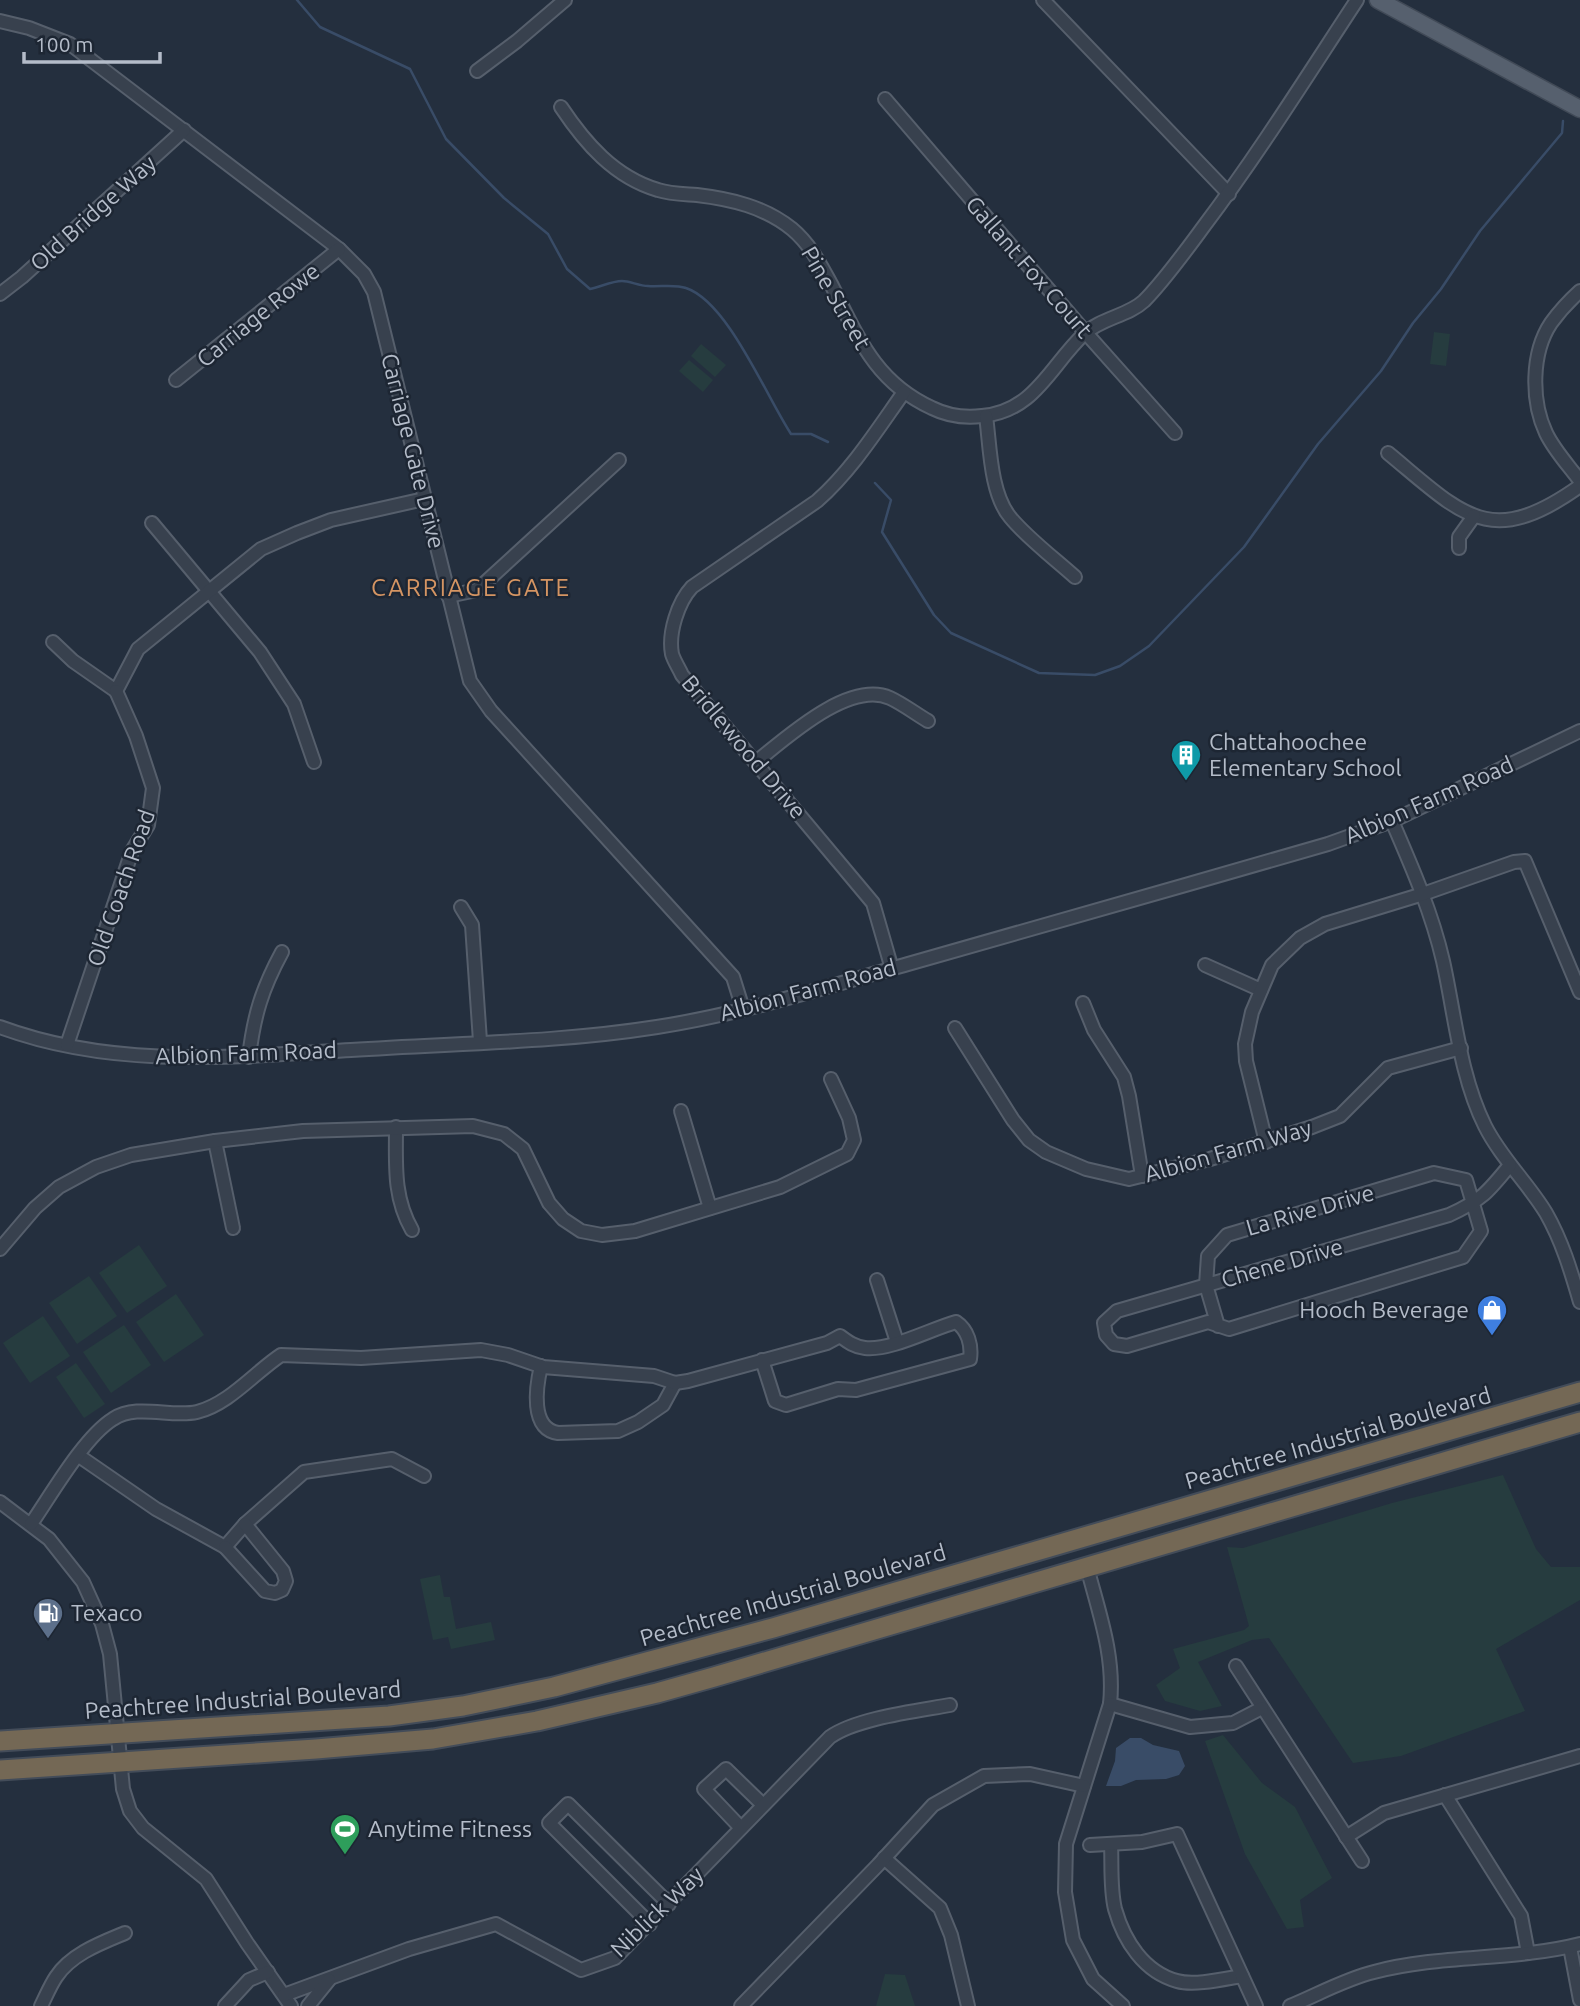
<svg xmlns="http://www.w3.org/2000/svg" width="1580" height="2006" font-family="Ubuntu,sans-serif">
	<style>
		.green { fill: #263c3f }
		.water { fill: #394c67 }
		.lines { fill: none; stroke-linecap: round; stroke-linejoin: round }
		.stream { stroke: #394c67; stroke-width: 2.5 }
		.minor-casing { stroke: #565f6c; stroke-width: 16 }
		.major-casing { stroke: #414a57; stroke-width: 19 }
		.highway-casing { stroke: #434c59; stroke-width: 23 }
		.minor { stroke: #38414e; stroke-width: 12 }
		.major { stroke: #56606e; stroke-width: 16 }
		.highway { stroke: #746855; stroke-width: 19 }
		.labels { text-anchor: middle; stroke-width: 5; stroke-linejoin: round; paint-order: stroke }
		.street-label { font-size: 23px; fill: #b4bcc9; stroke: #1d2633 }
		.poi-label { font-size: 23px; fill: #b4bcc9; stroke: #1d2633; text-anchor: start }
		.neighbourhood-label { font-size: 24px; letter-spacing: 2px; fill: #d59563; stroke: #1d2633 }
	</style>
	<rect width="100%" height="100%" fill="#242f3e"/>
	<g class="green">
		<polygon points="1434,332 1450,334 1446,366 1430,364"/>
		<polygon points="701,344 726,365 715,377 691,356"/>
		<polygon points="689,360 713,380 703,392 679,371"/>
		<polygon points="139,1245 167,1286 127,1313 99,1273"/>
		<polygon points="89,1276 117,1316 77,1344 49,1303"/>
		<polygon points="176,1294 204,1335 164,1362 136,1322"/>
		<polygon points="43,1316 70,1356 30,1383 3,1343"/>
		<polygon points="124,1325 151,1365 111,1393 83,1352"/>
		<polygon points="76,1363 105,1404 84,1418 56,1377"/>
		<polygon points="1503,1475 1536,1549 1551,1567 1580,1567 1580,1600 1496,1649 1525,1711 1401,1756 1353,1763 1269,1638 1252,1640 1198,1662 1222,1706 1200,1711 1165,1701 1156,1685 1180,1668 1173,1649 1244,1630 1249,1626 1227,1547 1243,1548 1392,1503"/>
		<polygon points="440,1575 444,1597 450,1597 456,1629 491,1622 495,1640 451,1649 448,1637 433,1640 420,1579"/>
		<polygon points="1223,1735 1262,1783 1295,1807 1332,1878 1300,1900 1304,1927 1287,1929 1245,1854 1205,1741"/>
		<polygon points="885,1974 905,1975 915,2006 876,2006"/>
	</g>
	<polygon class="water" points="1130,1738 1141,1738 1153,1745 1179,1751 1185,1766 1179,1775 1166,1779 1136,1780 1121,1786 1106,1786 1115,1761 1116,1748"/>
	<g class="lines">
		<g class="stream">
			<path d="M 297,0 L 320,27 L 410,69 L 446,139 L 504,198 L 548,234 L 567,269 L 590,289 C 600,287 612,281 622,281 C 630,281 639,286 648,286 C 660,287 675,284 686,288 C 728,302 766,396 791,434 L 811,434 L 828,442"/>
			<polyline points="875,483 891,500 882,532 934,615 951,633 1039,673 1095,675 1120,666 1149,646 1244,547 1318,444 1381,371 1413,323 1441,289 1480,231 1562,133 1563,121"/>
		</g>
		<g class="minor-casing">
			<g id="minor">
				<polyline points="1043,0 1229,194"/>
				<polyline points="0,21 29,28 70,44 339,249 364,274 374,292 470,681 491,711 733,977 743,1009"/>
				<polyline points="477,71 517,41 565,0"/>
				<polyline points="885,99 1086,333 1175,433"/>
				<path d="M 561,107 C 585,143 614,177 658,190 C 670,194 684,194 697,195 C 731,199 765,207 792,229 C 810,244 820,264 831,284 C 858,337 875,382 932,408 C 948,416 965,418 982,416 C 1035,411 1050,366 1084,334 C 1101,318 1128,316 1144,301 C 1164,281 1187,249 1204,226 C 1259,153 1307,76 1357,0"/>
				<path d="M 1580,291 C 1570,300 1559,312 1551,323 C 1531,353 1531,401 1546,433 C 1554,450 1569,466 1580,481"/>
				<polyline points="0,294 22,277 184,130"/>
				<polyline points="176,380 339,249"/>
				<path d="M 986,416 C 990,445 990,493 1010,517 C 1026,537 1055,559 1075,577"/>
				<path d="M 1388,453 C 1462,514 1489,551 1580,486"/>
				<polyline points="152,523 260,652 294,704 314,762"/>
				<polyline points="1459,548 1459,537 1474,516"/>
				<polyline points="448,596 477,590 619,460"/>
				<polyline points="53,642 73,661 116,691"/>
				<polyline points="116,691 138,649 261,549 297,533 331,520 424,499"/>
				<path d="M 756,762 C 786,738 849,680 890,698 C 903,704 916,714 928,721"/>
				<path d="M 1392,821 C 1412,867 1432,913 1443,961 C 1455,1015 1460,1076 1485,1126 C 1501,1158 1528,1183 1546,1213 C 1562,1241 1571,1271 1580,1302"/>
				<polyline points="461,907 472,925 480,1041"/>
				<polyline points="1205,965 1261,990"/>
				<path d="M 892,969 L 873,903 L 682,675 C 679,668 674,661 672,654 C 668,633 678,602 692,587 L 817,501 C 852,470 877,430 904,392"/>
				<polyline points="1083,1003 1094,1030 1124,1077 1129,1096 1142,1176"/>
				<path d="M 0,1027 C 113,1069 233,1057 351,1050 C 453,1043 556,1043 657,1027 C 742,1014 826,987 908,964 C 1048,925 1188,884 1328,844 L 1392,821 L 1580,731"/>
				<polyline points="955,1028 1013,1120 1029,1140 1046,1152 1086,1169 1129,1179 1210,1159 1312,1127 1340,1116 1388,1068 1461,1048"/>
				<polyline points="67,1045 132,851 148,825 153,788 136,736 116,691"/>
				<path d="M 249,1057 C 254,1015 262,989 282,952"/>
				<polyline points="681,1111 710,1208"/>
				<path d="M 396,1127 C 396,1164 393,1197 412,1230"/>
				<polyline points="215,1141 233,1228"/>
				<polyline points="1266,1142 1246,1061 1245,1044 1252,1012 1272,965 1300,938 1325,924 1423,894 1514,862 1525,861 1580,992"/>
				<polyline points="0,1249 35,1208 59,1187 96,1167 131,1155 215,1141 303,1131 473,1126 504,1134 523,1149 549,1203 563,1219 581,1231 602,1235 635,1231 780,1187 847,1154 854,1140 849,1118 831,1079"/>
				<polyline points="877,1280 897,1342"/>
				<path d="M 1218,1326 L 1206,1285 L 1208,1256 L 1227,1235 L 1434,1173 L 1466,1180 L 1481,1231 L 1463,1257 L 1229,1329 L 1208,1322 L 1127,1346 L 1114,1344 L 1106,1335 L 1104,1323 L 1117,1311 L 1449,1215 C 1482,1200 1488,1192 1510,1165"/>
				<path d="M 541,1366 C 536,1387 530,1429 558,1433 L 618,1431 L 638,1422 L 663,1405 L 675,1383"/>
				<polyline points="79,1456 156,1509 225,1547 245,1524 304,1472 392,1459 424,1476"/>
				<polyline points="0,1502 49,1539 83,1582 102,1624 110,1654 123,1789 130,1811 143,1828 206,1879 247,1943 291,2006"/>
				<path d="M 31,1524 C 51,1495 84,1437 113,1419 C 137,1403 171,1418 197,1412 C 229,1404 254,1373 281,1355 L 361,1358 L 481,1350 L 508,1355 L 543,1367 L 654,1376 L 675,1383 L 688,1381 L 827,1343 L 840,1336 C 848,1342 855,1347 865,1348 C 890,1351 931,1329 956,1322 C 968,1330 972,1345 970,1359 L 856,1390 L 838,1389 L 786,1405 L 775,1401 L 762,1360"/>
				<polyline points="225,1547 265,1591 275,1593 282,1590 286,1581 283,1571 245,1524"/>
				<path d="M 1087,1567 C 1099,1613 1115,1656 1110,1704 L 1066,1844 L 1065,1892 L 1073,1940 L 1093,1979 L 1123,2006"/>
				<polyline points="1236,1666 1362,1861"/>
				<polyline points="1110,1704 1190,1727 1233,1723 1262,1708"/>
				<polyline points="1445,1795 1521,1916 1528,1953"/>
				<polyline points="741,1828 704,1789 726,1769 763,1805"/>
				<polyline points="1346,1837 1384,1813 1580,1756"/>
				<path d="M 1111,1844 C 1112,1864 1110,1889 1115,1909 C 1124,1941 1144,1972 1177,1981 C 1194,1986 1224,1979 1242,1976"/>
				<polyline points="1090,1845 1142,1842 1177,1834 1256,2006"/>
				<polyline points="884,1858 940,1908 951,1935 968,2006"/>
				<polyline points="650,1924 549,1823 568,1804 669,1904"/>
				<polyline points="1570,1947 1580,2000"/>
				<path d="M 284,1995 L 409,1949 L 496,1924 L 581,1970 L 615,1958 L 830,1737 C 857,1718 917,1711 950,1705"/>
				<path d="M 41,2006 C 46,1996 50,1986 56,1977 C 71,1954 101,1943 125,1933"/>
				<polyline points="225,2006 249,1980 268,1972"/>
				<polyline points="308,2006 329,1980"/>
				<polyline points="741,2006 878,1865 933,1805 984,1776 1030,1774 1084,1786"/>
				<path d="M 1290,2006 C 1317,1995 1345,1979 1374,1972 C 1442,1954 1513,1961 1580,1944"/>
			</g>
		</g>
		<g class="major-casing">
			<polyline id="major" points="1378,0 1580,109"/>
		</g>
		<g class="highway-casing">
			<g id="highway">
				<polyline points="0,1741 389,1716 463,1706 554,1687 773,1628 1580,1392"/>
				<polyline points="0,1770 316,1749 433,1739 537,1721 657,1693 714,1677 1580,1422"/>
			</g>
		</g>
		<use href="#minor" class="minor"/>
		<use href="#major" class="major"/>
		<use href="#highway" class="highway"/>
	</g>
	<defs>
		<g id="building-pin" transform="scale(1.575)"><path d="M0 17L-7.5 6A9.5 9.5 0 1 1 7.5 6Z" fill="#0f9aa8" stroke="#1d2633"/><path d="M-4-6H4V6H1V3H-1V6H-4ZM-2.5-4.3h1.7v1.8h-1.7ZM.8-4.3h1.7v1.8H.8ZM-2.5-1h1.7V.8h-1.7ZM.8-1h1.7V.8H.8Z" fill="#fff"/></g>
		<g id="shop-pin" transform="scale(1.575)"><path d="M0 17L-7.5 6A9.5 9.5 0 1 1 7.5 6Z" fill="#3f7fe0" stroke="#1d2633"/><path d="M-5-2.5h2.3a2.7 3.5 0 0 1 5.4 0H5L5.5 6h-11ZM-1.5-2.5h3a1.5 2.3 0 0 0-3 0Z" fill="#fff"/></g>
		<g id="fuel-pin" transform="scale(1.575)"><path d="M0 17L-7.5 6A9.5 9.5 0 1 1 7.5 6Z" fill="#5c6f8a" stroke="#1d2633"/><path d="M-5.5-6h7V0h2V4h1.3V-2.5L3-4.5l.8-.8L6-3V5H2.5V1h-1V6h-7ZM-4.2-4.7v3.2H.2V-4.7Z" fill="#fff"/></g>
		<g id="stadium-pin" transform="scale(1.575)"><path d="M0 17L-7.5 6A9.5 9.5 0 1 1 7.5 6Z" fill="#2e9e5b" stroke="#1d2633"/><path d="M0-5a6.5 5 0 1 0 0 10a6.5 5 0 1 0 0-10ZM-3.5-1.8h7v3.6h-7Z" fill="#fff"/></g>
	</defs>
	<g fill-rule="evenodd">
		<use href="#building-pin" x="1186" y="755"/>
		<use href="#shop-pin" x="1492" y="1310"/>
		<use href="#fuel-pin" x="48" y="1613"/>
		<use href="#stadium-pin" x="345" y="1829"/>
	</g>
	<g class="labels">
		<g class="street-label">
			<text transform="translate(93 213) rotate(-42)" y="8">Old Bridge Way</text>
			<text transform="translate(1029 267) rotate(49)" y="8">Gallant Fox Court</text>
			<text transform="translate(836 298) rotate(60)" y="8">Pine Street</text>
			<text transform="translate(258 315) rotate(-39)" y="8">Carriage Rowe</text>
			<text transform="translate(413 451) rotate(76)" y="8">Carriage Gate Drive</text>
			<text transform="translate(744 747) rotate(50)" y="8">Bridlewood Drive</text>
			<text transform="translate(1429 800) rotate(-24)" y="8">Albion Farm Road</text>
			<text transform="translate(121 888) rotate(-71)" y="8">Old Coach Road</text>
			<text transform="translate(808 990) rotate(-15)" y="8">Albion Farm Road</text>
			<text transform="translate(246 1053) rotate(-2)" y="8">Albion Farm Road</text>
			<text transform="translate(1228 1151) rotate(-16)" y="8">Albion Farm Way</text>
			<text transform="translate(1310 1210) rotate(-16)" y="8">La Rive Drive</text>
			<text transform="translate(1282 1263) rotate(-16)" y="8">Chene Drive</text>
			<text transform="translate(1338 1438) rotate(-16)" y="8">Peachtree Industrial Boulevard</text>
			<text transform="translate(793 1595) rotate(-16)" y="8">Peachtree Industrial Boulevard</text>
			<text transform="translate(243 1700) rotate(-4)" y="8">Peachtree Industrial Boulevard</text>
			<text transform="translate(657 1912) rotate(-44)" y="8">Niblick Way</text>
		</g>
		<g class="poi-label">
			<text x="1209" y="750">Chattahoochee<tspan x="1209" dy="26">Elementary School</tspan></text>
			<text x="1469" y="1318" text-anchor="end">Hooch Beverage</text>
			<text x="71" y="1621">Texaco</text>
			<text x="368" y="1837">Anytime Fitness</text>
		</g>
		<g class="neighbourhood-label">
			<text x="471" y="596">CARRIAGE GATE</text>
		</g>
	</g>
	<path d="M24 52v10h136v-10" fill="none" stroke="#b4bcc9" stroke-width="3.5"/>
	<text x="35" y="52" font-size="21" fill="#b4bcc9" stroke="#1d2633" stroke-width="5" paint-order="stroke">100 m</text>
</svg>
